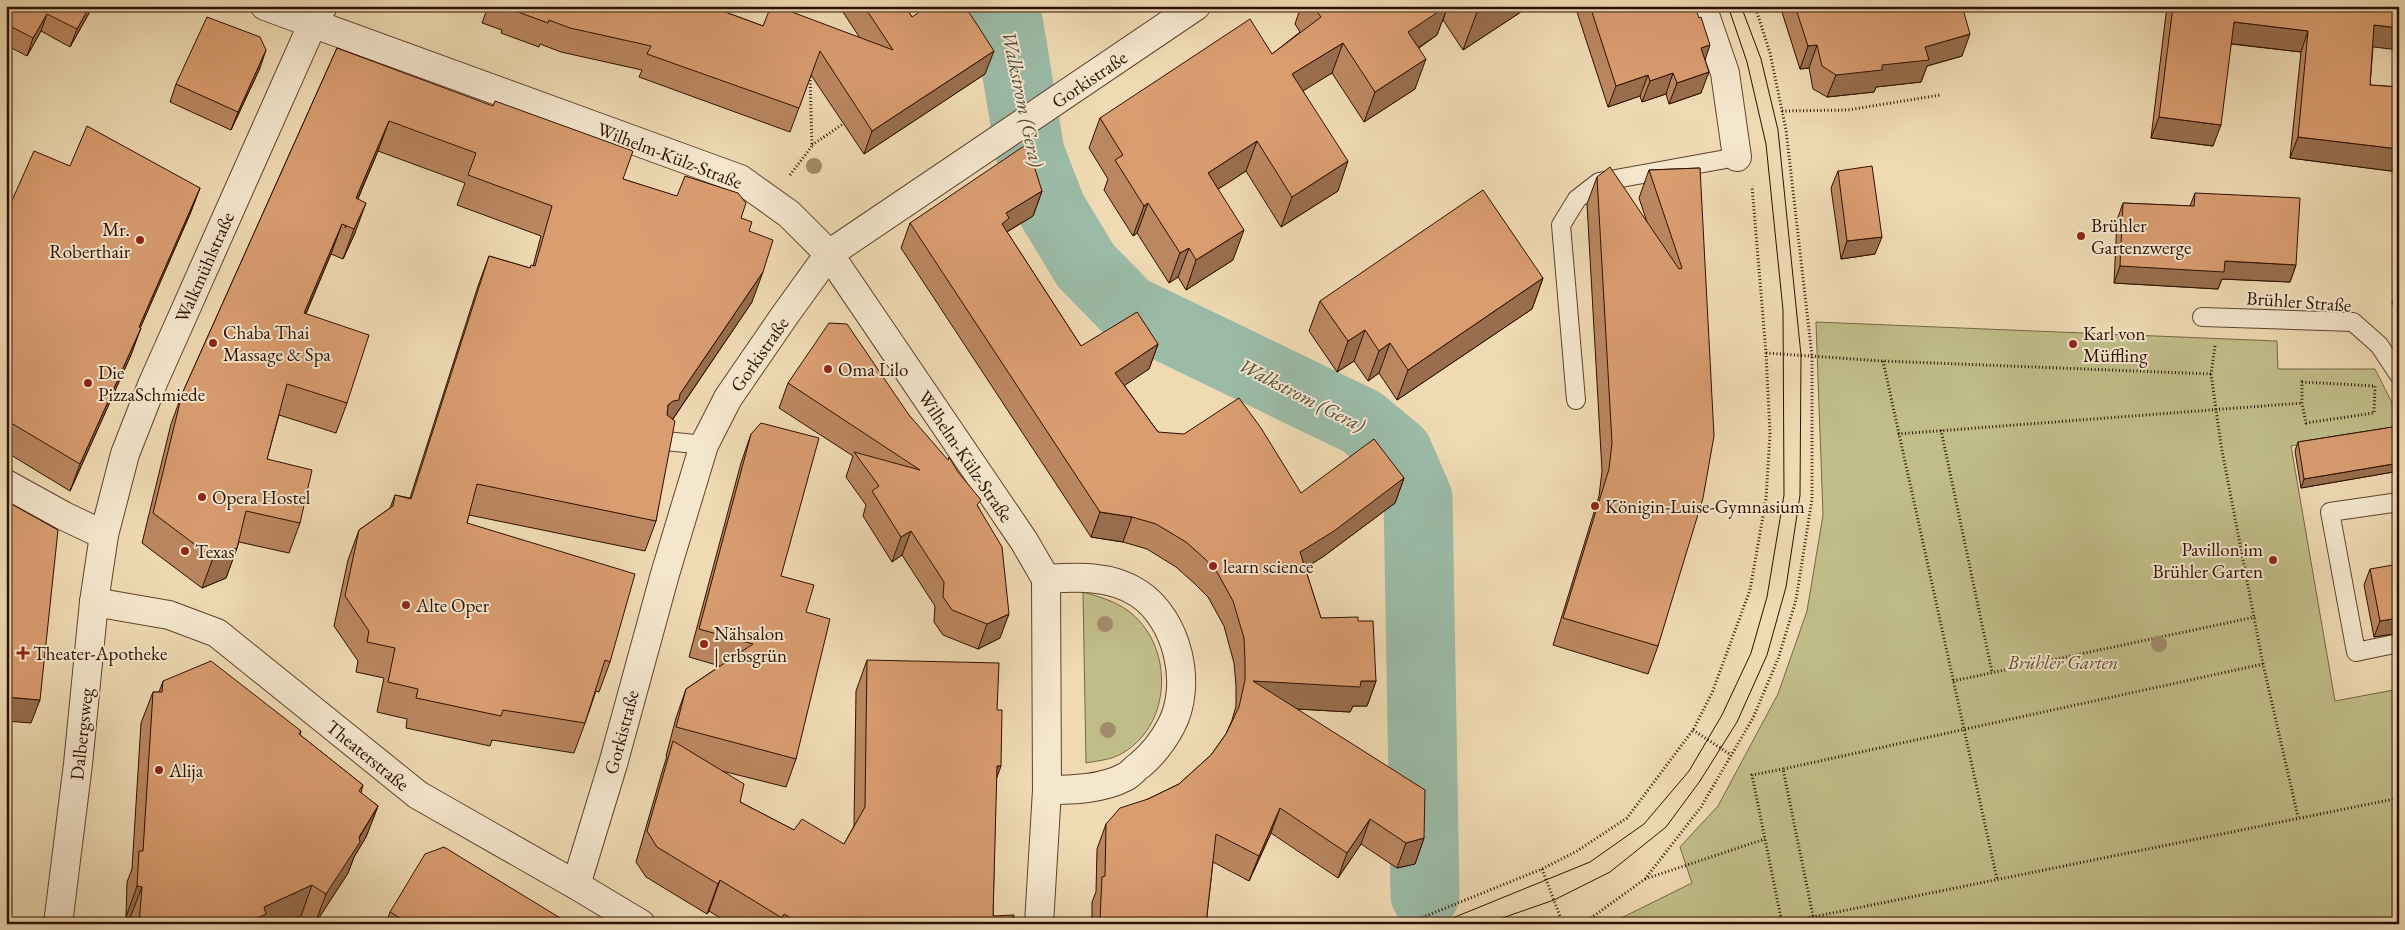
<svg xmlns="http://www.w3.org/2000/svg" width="2405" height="930" font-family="'EB Garamond',serif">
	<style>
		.green { fill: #c0bd88; stroke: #764 }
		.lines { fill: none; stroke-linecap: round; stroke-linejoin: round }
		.river { stroke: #9bbba7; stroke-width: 69 }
		.service-casing { stroke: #5e422d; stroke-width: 20 }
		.minor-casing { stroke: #5e422d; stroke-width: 30 }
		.tertiary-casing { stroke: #5e422d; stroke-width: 30 }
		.path { stroke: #2e0f00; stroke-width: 3; stroke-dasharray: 1 2.5; stroke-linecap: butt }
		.service { stroke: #f5e7ce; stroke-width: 18 }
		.minor { stroke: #f5e7ce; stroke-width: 28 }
		.tertiary { stroke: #f5e7ce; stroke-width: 28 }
		.tram { stroke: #2e0f00; stroke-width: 1 }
		.tree { fill: #a18c6b }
		.wall { fill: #bb8760; stroke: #2e0f00 }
		.shaded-wall { fill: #986e4e; stroke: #2e0f00 }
		.building { fill: #d99d70; stroke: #2e0f00 }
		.poi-dot { fill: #8f2418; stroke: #f5e7ce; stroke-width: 2 }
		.labels { text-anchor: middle; stroke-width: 4; stroke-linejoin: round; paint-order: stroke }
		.street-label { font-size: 19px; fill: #2e0f00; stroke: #f5e7ce }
		.poi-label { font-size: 19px; fill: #2e0f00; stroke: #f5e7ce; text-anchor: start }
		.park-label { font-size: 19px; font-style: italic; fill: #614c30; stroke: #f5e7ce }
		.water-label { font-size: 20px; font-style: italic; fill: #544b3a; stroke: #f5e7ce }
	</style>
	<rect width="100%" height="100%" fill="#efdab3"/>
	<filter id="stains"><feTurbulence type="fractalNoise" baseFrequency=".004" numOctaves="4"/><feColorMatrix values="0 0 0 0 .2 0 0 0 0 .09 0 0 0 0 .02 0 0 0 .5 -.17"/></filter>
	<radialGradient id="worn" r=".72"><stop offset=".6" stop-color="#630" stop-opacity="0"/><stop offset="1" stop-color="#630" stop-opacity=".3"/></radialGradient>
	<g class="green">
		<polygon points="1816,322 2277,341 2278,369 2375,369 2399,417 2399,428 2291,446 2335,701 2399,689 2399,924 1609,924 1692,883 1680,847 1718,806 1778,694 1807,611 1823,515"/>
		<path d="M 1083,592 C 1100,597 1116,601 1131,613 C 1175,649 1172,728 1119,755 C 1109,760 1096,761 1086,763 Z"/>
	</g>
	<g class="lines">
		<polyline class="river" points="1004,6 1009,26 1030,153 1052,210 1086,266 1128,309 1362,422 1398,452 1418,498 1425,895"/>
		<g class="service-casing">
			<g id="service">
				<polyline points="2202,317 2353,322 2379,345 2399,375"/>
				<polyline points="1576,400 1561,225 1577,199 1599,182 1737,157"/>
				<polyline points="666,441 704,445"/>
				<polyline points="2399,502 2330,512 2356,652 2399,643"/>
			</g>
		</g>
		<g class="minor-casing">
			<g id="minor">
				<polyline points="265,6 740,179 789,214 829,254 1024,541 1046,579 1047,790 1039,924"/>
				<polyline points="1702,6 1725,73 1737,157"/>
				<polyline points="6,484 64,516 104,535"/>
				<path d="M 1046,579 C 1077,577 1110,575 1138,593 C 1178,619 1193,685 1171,726 C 1163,741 1153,754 1140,765 C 1135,768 1131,774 1125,777 C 1103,789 1072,790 1047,790"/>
				<polyline points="94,602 169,615 217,633 418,795 576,885 641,924"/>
				<polyline points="576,885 613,764 665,574 704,445 728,398 785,315 829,254 1196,6"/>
			</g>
		</g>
		<g class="tertiary-casing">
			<polyline id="tertiary" points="58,924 78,764 94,602 104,535 125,454 152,385 313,23 323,6"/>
		</g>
		<g class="path">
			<polyline points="1782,111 1848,110 1940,95"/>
			<polyline points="812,145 843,124"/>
			<polyline points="790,175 812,146 810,76"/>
			<polyline points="2215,346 2211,374 2221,445 2263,664 2298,817"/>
			<polyline points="1766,353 1883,361 2211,374"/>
			<polyline points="1883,361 1997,879"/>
			<polygon points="2302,382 2375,386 2374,413 2306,423 2302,403"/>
			<polyline points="1941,430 1992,672"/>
			<polyline points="1898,434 2302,403"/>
			<polyline points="1953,681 2255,617"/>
			<polyline points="1693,730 1731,755"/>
			<polyline points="1542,869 1563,924"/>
			<polyline points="1645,879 1765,839"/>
			<polyline points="1813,916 1783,769 2263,664"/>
			<polyline points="1782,923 1752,775 1783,769"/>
			<polyline points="1406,924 1542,869 1577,851 1627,818 1693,730 1712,693 1750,590 1766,499 1770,433 1766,353 1752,186"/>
			<polyline points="1578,924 1591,918 1645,879 1701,807 1753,718 1778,659 1796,600 1812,499 1812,356 1786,130 1770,53 1755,6"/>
			<polyline points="1778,924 2399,798"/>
		</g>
		<use href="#service" class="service"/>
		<use href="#minor" class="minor"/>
		<use href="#tertiary" class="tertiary"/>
		<g class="tram">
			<polyline points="1438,924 1590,862 1644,824 1689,771 1722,715 1751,653 1767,597 1784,495 1783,310 1766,144 1747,62 1728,6"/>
			<polyline points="1485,924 1554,900 1610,872 1666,827 1700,781 1737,722 1767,655 1786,587 1800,495 1801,355 1778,130 1761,59 1741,6"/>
		</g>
	</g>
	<g class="tree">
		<circle cx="814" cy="166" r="8"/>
		<circle cx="1105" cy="624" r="8"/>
		<circle cx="2159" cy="644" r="8"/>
		<circle cx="1108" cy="730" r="8"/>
	</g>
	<g class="wall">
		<polygon points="6,6 93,6 70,47 41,31 27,56 6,45"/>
		<polygon points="471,6 709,6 763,26 860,38 839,6 905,6 912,17 985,74 864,154 811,75 790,132 639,77 642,70 561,52 540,44 539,47 501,33 502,30 482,23 486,12"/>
		<polygon points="1301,6 1530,6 1463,50 1443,20 1446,11 1445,12 1437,35 1419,48 1415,89 1364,122 1332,73 1303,90 1338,191 1281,227 1246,171 1218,189 1233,260 1186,290 1178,277 1169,283 1137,233 1133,236 1104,190 1108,179 1089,148 1100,118 1272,54 1300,32 1295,24"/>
		<polygon points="1577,6 1695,6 1705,60 1701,93 1669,104 1666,94 1642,102 1640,96 1608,107 1576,9"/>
		<polygon points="1782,6 1962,6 1962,56 1927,66 1921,82 1876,87 1874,92 1827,97 1813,89 1809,68 1800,69 1781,9"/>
		<polygon points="2167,6 2399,6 2373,47 2370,85 2399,87 2399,172 2290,158 2301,52 2231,44 2213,146 2151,138"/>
		<polygon points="337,48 623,179 741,218 749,231 752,302 673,419 656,521 645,551 469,515 467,523 610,662 599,692 596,691 585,723 574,753 492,740 490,746 406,728 407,719 377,712 384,678 356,672 358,661 334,626 348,560 359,530 390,508 395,495 410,498 478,286 489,256 530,268 533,266 541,236 457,205 465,183 378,151 358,199 355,233 343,259 331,254 306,314 347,403 336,433 279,415 267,459 300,523 289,553 239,542 226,578 202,588 142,543 171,424 182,394"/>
		<polygon points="260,68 231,130 170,102 176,84"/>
		<polygon points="70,166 200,188 190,214 140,328 131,355 70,491 6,452 6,214"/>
		<polygon points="1700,168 1658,646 1648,674 1553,645 1599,496 1602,471 1587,204 1597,177 1647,222 1639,198 1649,170"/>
		<polygon points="1838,171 1875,254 1841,259 1831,188"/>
		<polygon points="1042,191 1033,216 1007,232 1081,346 1158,344 1149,369 1124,385 1158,432 1301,493 1404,478 1395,503 1324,556 1305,568 1321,618 1358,621 1376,681 1367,706 1353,706 1350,712 1298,709 1424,838 1415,864 1397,868 1361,844 1338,878 1271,833 1249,881 1213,862 1206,924 1092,924 1092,902 1096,892 1097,849 1106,824 1148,799 1179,784 1211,755 1226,734 1232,720 1236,706 1236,685 1234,663 1224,626 1208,597 1195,584 1176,567 1147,549 1123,542 1091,537 901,248 910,223"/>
		<polygon points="2195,193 2296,265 2290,282 2222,279 2218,289 2114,283 2117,220 2123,203 2190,206"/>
		<polygon points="1543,278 1532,309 1397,400 1379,373 1368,381 1354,361 1337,372 1309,331 1320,301"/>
		<polygon points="2399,292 2399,325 2392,302 2395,293"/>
		<polygon points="788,383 909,415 979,508 1000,638 978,649 943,635 934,622 935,606 902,555 892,562 863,516 866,505 846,477 853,456 779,408"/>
		<polygon points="2399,426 2399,471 2301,488 2295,451 2298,442"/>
		<polygon points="751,434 781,576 806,612 796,759 786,787 722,771 740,802 794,830 844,844 854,826 856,691 867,660 996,780 993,916 1011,924 730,924 709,911 707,914 646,877 636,862 662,772 667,756 666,756 676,718 686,689 720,666 689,657 741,463"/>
		<polygon points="2370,569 2399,633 2374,637 2364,585"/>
		<polygon points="163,681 301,731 300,735 363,785 361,793 378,806 366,837 354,857 348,873 315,924 313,924 301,916 285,924 130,924 130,918 126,917 127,882 132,869 141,723 153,692 159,692"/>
		<polygon points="390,912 570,924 386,924"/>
	</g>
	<g class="shaded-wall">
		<polygon points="90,6 93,6 70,47 77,29"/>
		<polygon points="1436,6 1448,6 1437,35 1397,62 1408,32"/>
		<polygon points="1485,6 1530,6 1463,50 1477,12"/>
		<polygon points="47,14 41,31 27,56 33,38"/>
		<polygon points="2234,22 2308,31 2301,52 2226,43"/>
		<polygon points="2374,25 2399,28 2399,50 2366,46"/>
		<polygon points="1970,34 1962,56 1927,66 1921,82 1876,87 1874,92 1827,97 1836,75 1882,65 1925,47"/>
		<polygon points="1343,43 1332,73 1282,104 1292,74"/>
		<polygon points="1710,45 1703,66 1701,48"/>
		<polygon points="1817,45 1809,68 1800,69 1808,46"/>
		<polygon points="266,50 260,68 231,130 238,112"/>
		<polygon points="994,51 985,74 864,154 872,131"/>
		<polygon points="1426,59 1415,89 1364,122 1375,92"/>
		<polygon points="1709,72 1701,93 1669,104 1677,83"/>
		<polygon points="1673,73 1666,94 1642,102 1650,81"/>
		<polygon points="1648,75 1640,96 1608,107 1616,86"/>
		<polygon points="2159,117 2221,125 2213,146 2151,138"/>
		<polygon points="389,121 378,151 345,228 356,198"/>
		<polygon points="2298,137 2399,149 2399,172 2290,158"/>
		<polygon points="1257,141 1246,171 1197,203 1208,173"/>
		<polygon points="1348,161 1338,191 1281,227 1292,197"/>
		<polygon points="200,188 190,214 129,354 139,327"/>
		<polygon points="1042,191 1033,216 1003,234 992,249 1006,213"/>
		<polygon points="366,203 355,233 343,259 354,229"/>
		<polygon points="1148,203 1137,233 1133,236 1144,206"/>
		<polygon points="342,224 331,254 293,343 304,313"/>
		<polygon points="1244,230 1233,260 1186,290 1196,260"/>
		<polygon points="1882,237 1875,254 1841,259 1847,241"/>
		<polygon points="1189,248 1178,277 1169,283 1180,253"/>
		<polygon points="2225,261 2296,265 2290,282 2222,279 2218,289 2114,283 2120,266"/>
		<polygon points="763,272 752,302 672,420 662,431 668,405 680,394"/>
		<polygon points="1543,278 1532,309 1397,400 1408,370"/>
		<polygon points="141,328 131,355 70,491 80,464"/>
		<polygon points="1365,330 1354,361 1337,372 1348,341"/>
		<polygon points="1390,343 1379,373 1368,381 1379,351"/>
		<polygon points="1158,344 1149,369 1106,398 1115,373"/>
		<polygon points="2399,463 2399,471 2301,488 2304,479"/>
		<polygon points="1404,478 1395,503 1324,556 1291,577 1300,552"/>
		<polygon points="1100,512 1132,517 1123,542 1091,537"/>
		<polygon points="911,531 902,555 892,562 901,537"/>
		<polygon points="237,548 226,578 202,588 213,558"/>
		<polygon points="1009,614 1000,638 978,649 987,624"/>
		<polygon points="2399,618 2399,633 2374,637 2380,621"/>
		<polygon points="1253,681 1376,681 1367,706 1353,706 1350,712 1244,706"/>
		<polygon points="6,697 40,700 31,723 6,721"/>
		<polygon points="997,766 1001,766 990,797"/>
		<polygon points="378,806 366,837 354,857 348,873 315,924 326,894"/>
		<polygon points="1280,808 1271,833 1249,881 1259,856"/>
		<polygon points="1370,819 1361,844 1338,878 1347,853"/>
		<polygon points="1424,838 1415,864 1397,868 1406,843"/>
		<polygon points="720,880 709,911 707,914 718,884"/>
		<polygon points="312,885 301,916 285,924 244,924 264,907"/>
		<polygon points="137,886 142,887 130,918 126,917"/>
		<polygon points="1014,915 1011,924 1007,924"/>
		<polygon points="1100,919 1169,924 1098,924"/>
	</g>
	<g class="building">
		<polygon points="6,6 90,6 77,29 47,14 33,38 6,24"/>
		<polygon points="510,6 709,6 763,26 771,6 776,6 893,50 864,6 905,6 912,17 928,6 965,6 994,51 872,131 820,51 799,108 647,54 651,46 570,28 549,20 548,23 510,9 511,7"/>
		<polygon points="1313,6 1447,6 1408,32 1426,59 1375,92 1343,43 1292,74 1348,161 1292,197 1257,141 1208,173 1244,230 1196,260 1189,248 1180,253 1148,203 1144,206 1115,160 1123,155 1100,118 1250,19 1272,54 1321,17"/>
		<polygon points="1473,6 1485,6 1477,12"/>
		<polygon points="1590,6 1695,6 1699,18 1701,17 1710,45 1701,48 1709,72 1677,83 1673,73 1650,81 1648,75 1616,86"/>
		<polygon points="1795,6 1962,6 1970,34 1925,47 1929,60 1882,65 1882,70 1836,75 1822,66 1817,45 1808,46"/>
		<polygon points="2173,6 2399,6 2399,28 2374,25 2370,85 2399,87 2399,149 2298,137 2308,31 2234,22 2221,125 2159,117"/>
		<polygon points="207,17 260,37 266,50 238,112 176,84"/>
		<polygon points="337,48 493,106 495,101 633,151 623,179 677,196 685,176 738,193 746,203 741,218 752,222 749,231 773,240 763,272 680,394 679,400 673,401 668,405 667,415 675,421 656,521 477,484 467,523 635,574 610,662 605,660 585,723 503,710 501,716 416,698 418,689 388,682 395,648 367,642 369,631 345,596 359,530 393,506 395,495 411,499 489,256 530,268 531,265 535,266 552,206 468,175 476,153 389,121 356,198 366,203 354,229 342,224 304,313 369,335 347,403 287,384 267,459 312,470 300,523 246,511 237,548 213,558 153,513 182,394"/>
		<polygon points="87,126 200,188 139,327 141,328 80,464 6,420 6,214 34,151 70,166"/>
		<polygon points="1027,144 1042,191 1006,213 1009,218 1002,224 1081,346 1137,312 1158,344 1115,373 1158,432 1184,434 1239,398 1261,428 1301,493 1374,439 1404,478 1334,531 1300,552 1321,618 1358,617 1358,621 1373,621 1376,681 1361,681 1360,687 1253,681 1425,790 1424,838 1406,843 1370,819 1347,853 1280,808 1259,856 1216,834 1206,924 1169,924 1100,919 1102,877 1105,876 1106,824 1120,808 1148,799 1179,784 1211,755 1226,734 1239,707 1245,680 1245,660 1244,638 1233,601 1217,572 1204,558 1186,542 1156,524 1132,517 1100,512 910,223"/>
		<polygon points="1872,166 1882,237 1847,241 1838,171"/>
		<polygon points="1610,167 1679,269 1682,268 1649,170 1700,168 1714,436 1703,498 1658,646 1563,618 1609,469 1612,443 1597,177"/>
		<polygon points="1483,190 1543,278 1408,370 1390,343 1379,351 1365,330 1348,341 1320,301"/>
		<polygon points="2195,193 2300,198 2296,265 2225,261 2224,272 2120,266 2123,203 2194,206"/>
		<polygon points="2399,292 2399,305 2395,293"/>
		<polygon points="829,323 847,324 909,415 948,460 949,457 958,472 981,500 977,505 1002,547 1009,614 987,624 952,610 943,597 944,582 911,531 901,537 872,491 879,486 854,452 920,470 788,383"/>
		<polygon points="761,423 819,438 781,576 814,585 806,612 830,619 796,759 676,727 686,689 753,644 699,629 751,434"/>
		<polygon points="2399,426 2399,463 2304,479 2298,442"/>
		<polygon points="6,501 58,530 40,700 6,697"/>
		<polygon points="2399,564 2399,618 2380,621 2370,569"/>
		<polygon points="867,660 999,663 997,710 1002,710 1001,766 997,766 993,916 1014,915 1007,924 801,924 784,914 782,918 720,880 718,884 657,847 647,831 673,741 744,784 740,802 794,830 802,819 844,844 865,807"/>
		<polygon points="211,661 301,731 299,734 363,785 359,791 378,806 359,837 360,842 326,894 312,885 264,907 266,914 244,924 139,924 142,887 137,886 139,851 143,851 153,692 162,692 163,681"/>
		<polygon points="444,847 570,924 410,924 390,912 425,854"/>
		<polygon points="2399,922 2399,924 2388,924"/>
	</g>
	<g class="poi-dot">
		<circle cx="2081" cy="236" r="5"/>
		<circle cx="140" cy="240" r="5"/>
		<circle cx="213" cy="343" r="5"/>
		<circle cx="2073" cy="344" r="5"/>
		<circle cx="828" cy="369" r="5"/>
		<circle cx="88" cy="383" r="5"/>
		<circle cx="202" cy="497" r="5"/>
		<circle cx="1595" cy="506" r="5"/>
		<circle cx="185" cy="551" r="5"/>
		<circle cx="2273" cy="560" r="5"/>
		<circle cx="1213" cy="566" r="5"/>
		<circle cx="406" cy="605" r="5"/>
		<circle cx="704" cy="644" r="5"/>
		<path d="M20.5 645.5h5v5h5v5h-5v5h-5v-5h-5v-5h5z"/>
		<circle cx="159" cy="770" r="5"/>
	</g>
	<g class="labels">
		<g class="street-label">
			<text transform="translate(1089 79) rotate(-34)" y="7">Gorkistraße</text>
			<text transform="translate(670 155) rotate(21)" y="7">Wilhelm-Külz-Straße</text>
			<text transform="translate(204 267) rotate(-66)" y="7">Walkmühlstraße</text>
			<text transform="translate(2299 301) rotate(4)" y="7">Brühler Straße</text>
			<text transform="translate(759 354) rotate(-55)" y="7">Gorkistraße</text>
			<text transform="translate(966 456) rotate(56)" y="7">Wilhelm-Külz-Straße</text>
			<text transform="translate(621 732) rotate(-75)" y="7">Gorkistraße</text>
			<text transform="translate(81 734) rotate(-84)" y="7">Dalbergsweg</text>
			<text transform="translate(368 755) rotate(39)" y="7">Theaterstraße</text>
		</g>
		<g class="poi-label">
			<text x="2091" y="232">Brühler<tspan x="2091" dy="22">Gartenzwerge</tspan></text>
			<text x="130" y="236" text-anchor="end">Mr.<tspan x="130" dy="22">Roberthair</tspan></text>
			<text x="223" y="339">Chaba Thai<tspan x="223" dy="22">Massage &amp; Spa</tspan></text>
			<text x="2083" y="340">Karl von<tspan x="2083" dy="22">Müffling</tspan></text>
			<text x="838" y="376">Oma Lilo</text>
			<text x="98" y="379">Die<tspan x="98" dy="22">PizzaSchmiede</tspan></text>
			<text x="212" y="504">Opera Hostel</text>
			<text x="1605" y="513">Königin-Luise-Gymnasium</text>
			<text x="2263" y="556" text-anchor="end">Pavillon im<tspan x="2263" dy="22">Brühler Garten</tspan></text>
			<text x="195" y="558">Texas</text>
			<text x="1223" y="573">learn science</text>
			<text x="416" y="612">Alte Oper</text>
			<text x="714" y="640">Nähsalon<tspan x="714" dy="22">| erbsgrün</tspan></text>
			<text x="33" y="660">Theater-Apotheke</text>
			<text x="169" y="777">Alija</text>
		</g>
		<g class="park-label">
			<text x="2063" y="669">Brühler Garten</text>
		</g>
		<g class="water-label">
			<text transform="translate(1023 99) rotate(78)" y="7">Walkstrom (Gera)</text>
			<text transform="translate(1302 395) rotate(27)" y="7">Walkstrom (Gera)</text>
		</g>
	</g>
	<rect width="2405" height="930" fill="none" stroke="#efdab3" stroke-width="25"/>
	<rect x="8" y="8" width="2390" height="915" fill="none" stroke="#2e0f00" stroke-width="2.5"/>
	<rect x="12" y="12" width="2380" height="905" fill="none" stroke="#2e0f00"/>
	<rect width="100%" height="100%" filter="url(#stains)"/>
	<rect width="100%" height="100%" fill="url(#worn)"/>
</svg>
